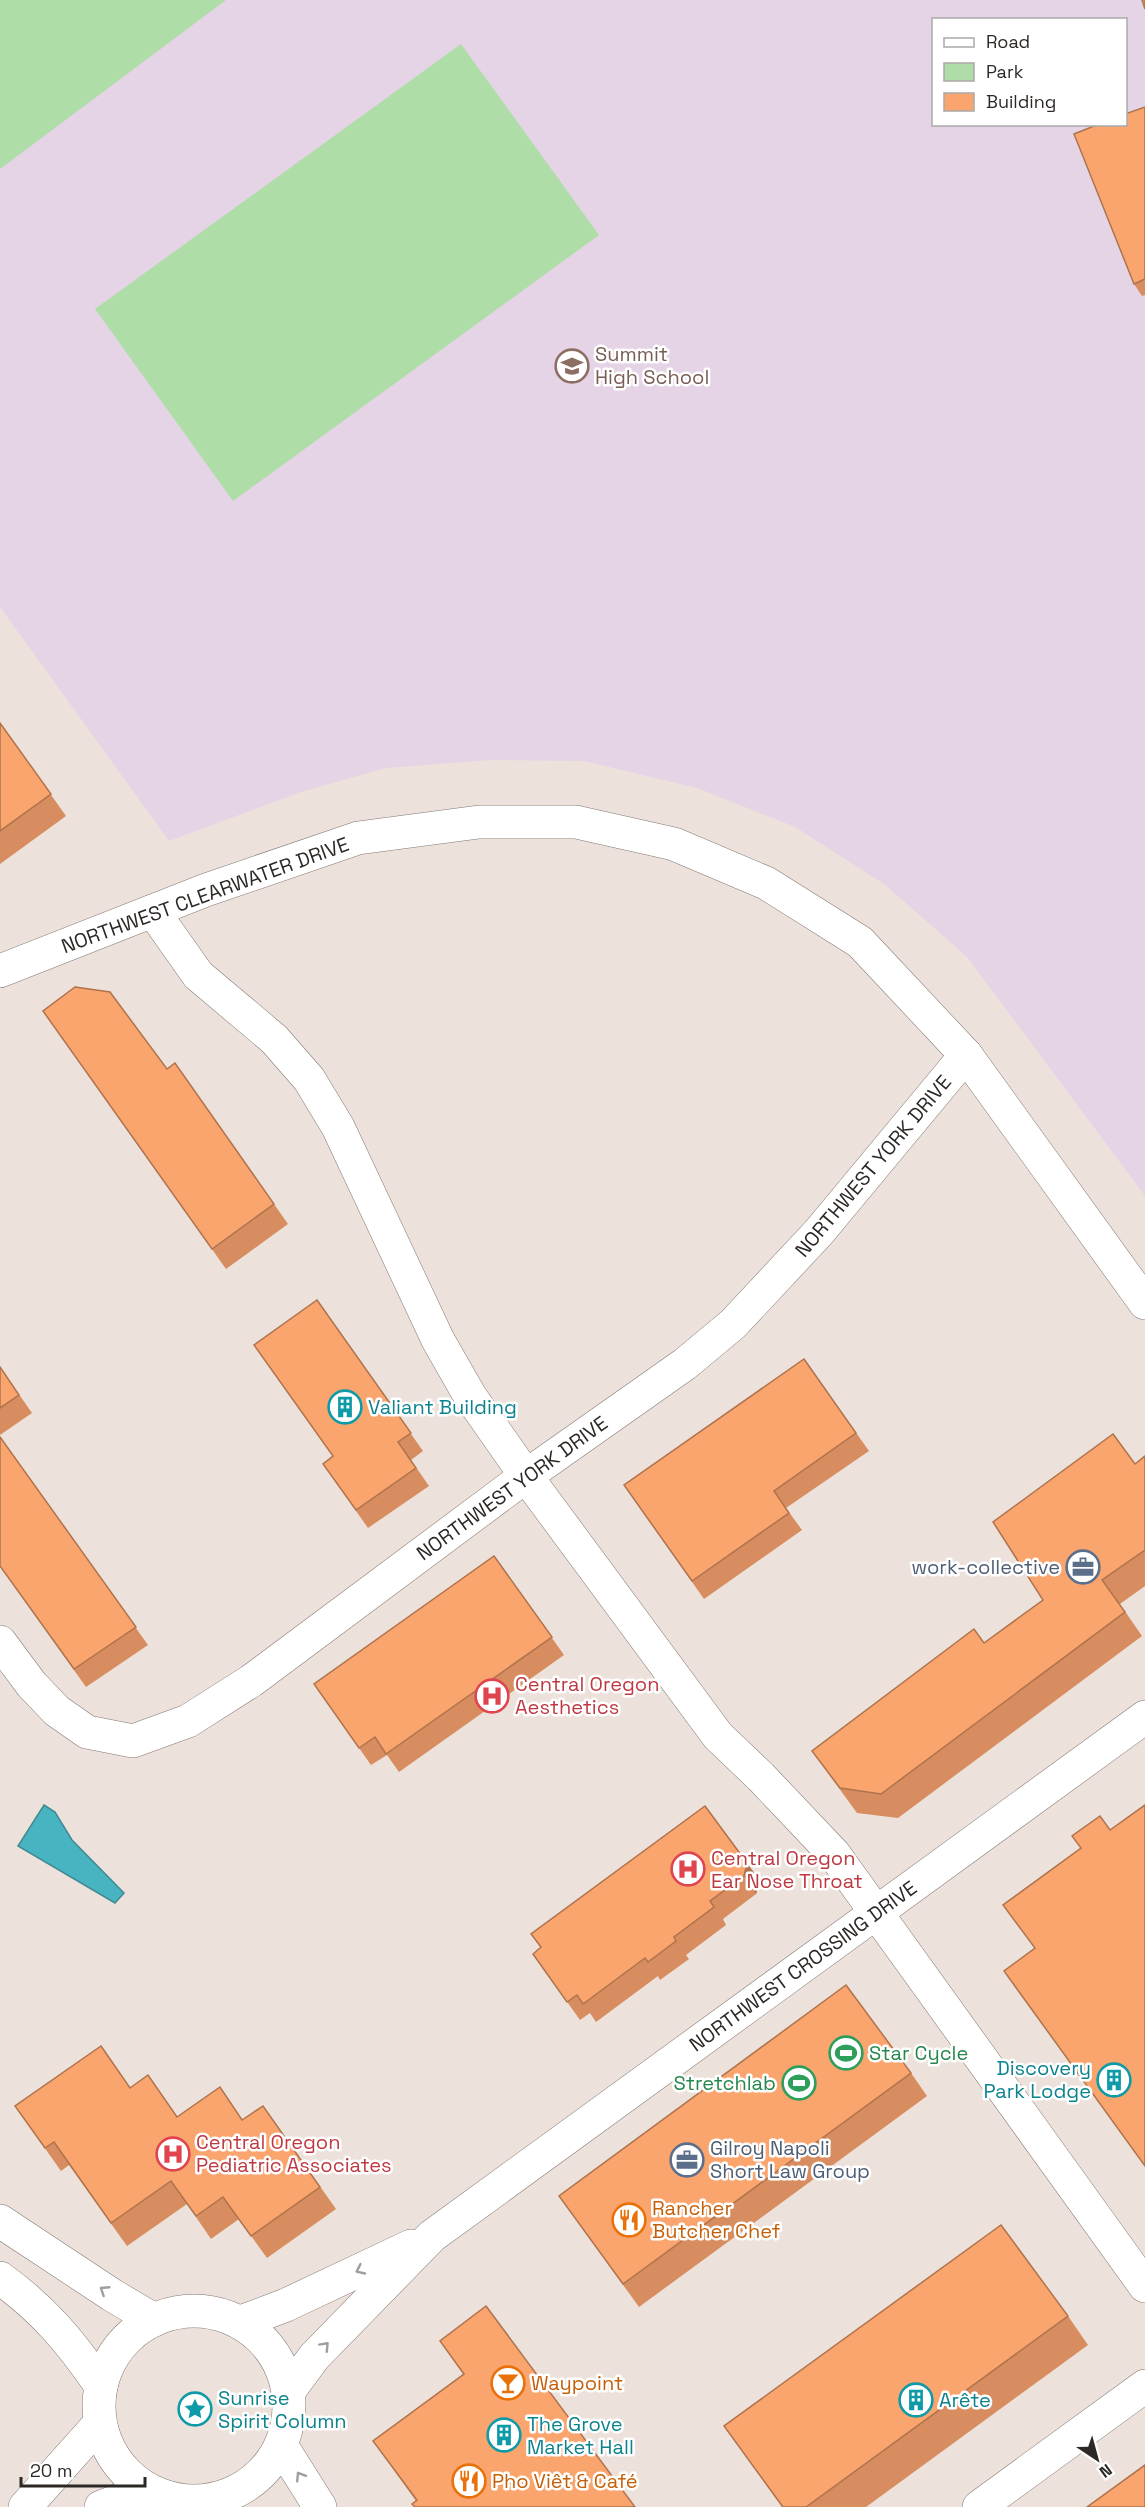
<svg xmlns="http://www.w3.org/2000/svg" width="1145" height="2507" font-family="'Space Grotesk',sans-serif">
	<style>
		.education { fill: #e5d4e6; fill-rule: evenodd }
		.green { fill: #aedda8 }
		.water { fill: #49b4c1; stroke: #408a92; stroke-width: 1.5 }
		.lines { fill: none; stroke-linecap: round; stroke-linejoin: round }
		.minor-casing { stroke: #827873; stroke-width: 34 }
		.tertiary-casing { stroke: #827873; stroke-width: 34 }
		.secondary-casing { stroke: #827873; stroke-width: 34 }
		.minor { stroke: #fff; stroke-width: 33 }
		.tertiary { stroke: #fff; stroke-width: 33 }
		.secondary { stroke: #fff; stroke-width: 33 }
		.wall { fill: #d78d5f }
		.shaded-wall { fill: #af734d }
		.building { fill: #faa46e; stroke: #af734d; stroke-width: 1.5 }
		.oneway { stroke: #a09e9d }
		.labels { text-anchor: middle; stroke-width: 5; stroke-linejoin: round; paint-order: stroke }
		.education-label { font-size: 20px; fill: #785e54; stroke: #fff; text-anchor: start }
		.street-label { font-size: 20px; fill: #2c2825; stroke: #fff }
		.culture-label { font-size: 20px; fill: #0d838f; stroke: #fff; text-anchor: start }
		.service-label { font-size: 20px; fill: #4e5e75; stroke: #fff; text-anchor: end }
		.health-label { font-size: 20px; fill: #be3a42; stroke: #fff; text-anchor: start }
		.leisure-label { font-size: 20px; fill: #27864d; stroke: #fff; text-anchor: start }
		.food-label { font-size: 20px; fill: #c56008; stroke: #fff; text-anchor: start }
	</style>
	<rect width="100%" height="100%" fill="#ede2db"/>
	<path class="education" d="M 0,0 L 1145,0 L 1145,1196 L 967,957 L 884,884 L 795,827 L 697,788 L 584,761 L 492,760 L 386,768 L 301,792 L 169,841 L 0,607 ZM 934,20 L 1126,20 L 1126,124 L 934,124 Z"/>
	<g class="green">
		<polygon points="0,0 226,0 0,169"/>
		<polygon points="461,44 599,235 233,501 95,309"/>
	</g>
	<polygon class="water" points="44,1805 55,1812 72,1840 124,1893 115,1903 18,1846"/>
	<g class="lines">
		<g class="minor-casing">
			<g id="minor">
				<polyline points="153,911 198,975 274,1039 309,1079 338,1127 438,1340 470,1396 526,1476 718,1736 761,1777 834,1854 1145,2286"/>
				<polyline points="0,971 206,890 358,838 479,822 576,822 674,844 766,883 860,942 966,1055 1145,1303"/>
				<polyline points="0,1642 32,1685 57,1711 87,1732 133,1741 188,1721 251,1681 526,1476 685,1364 733,1324 819,1232 966,1055"/>
				<polyline points="979,2507 1145,2386"/>
			</g>
		</g>
		<g class="tertiary-casing">
			<g id="tertiary">
				<polyline points="241,2322 286,2305 411,2246"/>
				<polyline points="289,2391 314,2357 432,2236 1145,1717"/>
				<polyline points="25,2507 100,2423"/>
				<polyline points="101,2507 147,2489"/>
			</g>
		</g>
		<g class="secondary-casing">
			<g id="secondary">
				<polyline points="0,2221 112,2295 154,2320"/>
				<path d="M 0,2278 C 43,2309 71,2342 101,2386"/>
				<circle cx="194" cy="2406" r="95"/>
				<polyline points="281,2445 320,2507"/>
			</g>
		</g>
		<use href="#minor" class="minor"/>
		<use href="#tertiary" class="tertiary"/>
		<use href="#secondary" class="secondary"/>
	</g>
	<g class="wall">
		<polygon points="1145,107 1145,295 1142,296 1134,284"/>
		<polygon points="0,723 66,816 0,864"/>
		<polygon points="43,1011 167,1069 175,1063 288,1224 226,1269"/>
		<polygon points="317,1300 423,1451 411,1460 429,1486 368,1528 323,1464 333,1456"/>
		<polygon points="804,1359 869,1451 786,1508 802,1530 704,1599 624,1485"/>
		<polygon points="0,1367 32,1413 0,1435"/>
		<polygon points="0,1437 148,1645 86,1687 0,1566"/>
		<polygon points="1145,1456 1145,1586 1120,1604 1142,1636 898,1818 857,1813 812,1751 984,1643 1043,1600 1135,1464"/>
		<polygon points="494,1556 564,1655 399,1772 387,1755 371,1765 314,1684"/>
		<polygon points="747,1863 760,1881 756,1894 723,1919 726,1925 686,1955 689,1959 660,1980 658,1976 596,2022 590,2013 580,2020 533,1954 541,1948 531,1934"/>
		<polygon points="911,2073 927,2096 639,2307 559,2196"/>
		<polygon points="130,2088 177,2117 243,2120 263,2106 336,2209 267,2258 239,2219 211,2239 187,2204 127,2246 69,2165 61,2171 15,2106"/>
		<polygon points="1068,2316 1088,2345 866,2507 782,2507 724,2426"/>
		<polygon points="440,2341 635,2507 416,2501 373,2441 463,2374"/>
	</g>
	<polygon class="shaded-wall" points="747,1863 760,1881 756,1894 744,1876"/>
	<g class="building">
		<polygon points="1142,0 1145,0 1145,9"/>
		<polygon points="1145,107 1145,279 1134,284 1074,134 1099,124 1125,124 1125,114"/>
		<polygon points="0,723 51,794 0,831"/>
		<polygon points="75,987 110,992 167,1069 175,1063 274,1204 212,1249 43,1011"/>
		<polygon points="317,1300 411,1433 398,1442 416,1468 356,1510 323,1464 333,1456 254,1345"/>
		<polygon points="804,1359 856,1433 774,1491 789,1513 692,1581 624,1485"/>
		<polygon points="0,1367 19,1395 0,1408"/>
		<polygon points="1113,1434 1135,1464 1145,1456 1145,1550 1102,1580 1125,1612 881,1794 840,1788 812,1751 974,1629 984,1643 1043,1600 993,1522"/>
		<polygon points="0,1437 136,1627 74,1669 0,1566"/>
		<polygon points="494,1556 552,1637 386,1754 375,1737 359,1748 314,1684"/>
		<polygon points="1145,1805 1145,2166 1004,1971 1035,1948 1003,1905 1081,1848 1072,1836 1100,1816 1110,1830"/>
		<polygon points="705,1806 747,1863 744,1876 710,1901 714,1907 674,1937 676,1941 648,1962 645,1958 583,2004 577,1995 567,2002 533,1954 541,1947 531,1934"/>
		<polygon points="846,1985 911,2073 623,2284 559,2196"/>
		<polygon points="101,2046 130,2088 148,2075 177,2117 220,2087 242,2120 263,2106 320,2187 251,2236 223,2197 196,2216 171,2181 111,2223 54,2142 45,2148 15,2106"/>
		<polygon points="1001,2225 1068,2316 806,2507 783,2507 724,2426"/>
		<polygon points="486,2306 635,2507 415,2507 412,2504 417,2500 373,2441 464,2374 440,2341"/>
		<polygon points="1145,2465 1145,2507 1087,2507"/>
	</g>
	<defs><path id="oneway-chevron" d="M-2-3.5L2.5 0L-2 3.5" fill="none" stroke-width="1.6" stroke-linecap="round" stroke-linejoin="round" transform="scale(1.5)"/></defs>
	<g class="oneway">
		<use href="#oneway-chevron" transform="translate(360 2270) rotate(155)"/>
		<use href="#oneway-chevron" transform="translate(104 2290) rotate(-147)"/>
		<use href="#oneway-chevron" transform="translate(325 2346) rotate(-47)"/>
		<use href="#oneway-chevron" transform="translate(300 2476) rotate(-122)"/>
	</g>
	<defs>
		<g id="school-ring" transform="scale(1.725)"><circle r="9.5" fill="#fff" stroke="#8d6e63" stroke-width="1.5"/><path d="M0-5L7-2L0 1L-7-2ZM-4 1L0 2.5L4 1V4Q0 6-4 4Z" fill="#8d6e63"/></g>
		<g id="building-ring" transform="scale(1.725)"><circle r="9.5" fill="#fff" stroke="#0f9aa8" stroke-width="1.5"/><path d="M-4-6H4V6H1V3H-1V6H-4ZM-2.5-4.3h1.7v1.8h-1.7ZM.8-4.3h1.7v1.8H.8ZM-2.5-1h1.7V.8h-1.7ZM.8-1h1.7V.8H.8Z" fill="#0f9aa8"/></g>
		<g id="office-ring" transform="scale(1.725)"><circle r="9.5" fill="#fff" stroke="#5c6f8a" stroke-width="1.5"/><path d="M-6-3h4V-5.5h4V-3h4V5H-6ZM-1-4.5V-3h2v-1.5ZM-6 0V1H6V0Z" fill="#5c6f8a"/></g>
		<g id="hospital-ring" transform="scale(1.725)"><circle r="9.5" fill="#fff" stroke="#e0444e" stroke-width="1.5"/><path d="M-5-5h3v3.5h4V-5h3V5h-3V1.5h-4V5h-3Z" fill="#e0444e"/></g>
		<g id="stadium-ring" transform="scale(1.725)"><circle r="9.5" fill="#fff" stroke="#2e9e5b" stroke-width="1.5"/><path d="M0-5a6.5 5 0 1 0 0 10a6.5 5 0 1 0 0-10ZM-3.5-1.8h7v3.6h-7Z" fill="#2e9e5b"/></g>
		<g id="restaurant-ring" transform="scale(1.725)"><circle r="9.5" fill="#fff" stroke="#e8710a" stroke-width="1.5"/><path d="M-5-6h1v4h1v-4h1v4h1v-4h1v5L-1.5 .5V6h-2V.5L-5-1ZM5-6V6H3V1.5H1.5Q1.5-4 5-6Z" fill="#e8710a"/></g>
		<g id="bar-ring" transform="scale(1.725)"><circle r="9.5" fill="#fff" stroke="#e8710a" stroke-width="1.5"/><path d="M-6-5H6L.8 .8V4.5H3.5V6h-7V4.5H-.8V.8Z" fill="#e8710a"/></g>
		<g id="sight-ring" transform="scale(1.725)"><circle r="9.5" fill="#fff" stroke="#0f9aa8" stroke-width="1.5"/><path d="M0-6L1.8-2.2L6-1.7L2.9 1.2L3.7 5.4L0 3.3L-3.7 5.4L-2.9 1.2L-6-1.7L-1.8-2.2Z" fill="#0f9aa8"/></g>
	</defs>
	<g fill-rule="evenodd">
		<use href="#school-ring" x="572" y="366"/>
		<use href="#building-ring" x="345" y="1407"/>
		<use href="#office-ring" x="1083" y="1567"/>
		<use href="#hospital-ring" x="492" y="1696"/>
		<use href="#hospital-ring" x="688" y="1869"/>
		<use href="#stadium-ring" x="846" y="2053"/>
		<use href="#building-ring" x="1114" y="2080"/>
		<use href="#stadium-ring" x="799" y="2083"/>
		<use href="#hospital-ring" x="173" y="2154"/>
		<use href="#office-ring" x="687" y="2160"/>
		<use href="#restaurant-ring" x="629" y="2220"/>
		<use href="#bar-ring" x="508" y="2383"/>
		<use href="#building-ring" x="916" y="2400"/>
		<use href="#sight-ring" x="195" y="2409"/>
		<use href="#building-ring" x="504" y="2435"/>
		<use href="#restaurant-ring" x="469" y="2481"/>
	</g>
	<g class="labels">
		<g class="education-label">
			<text x="595" y="361">Summit<tspan x="595" dy="23">High School</tspan></text>
		</g>
		<g class="street-label">
			<text transform="translate(205 895) rotate(-20)" y="7">NORTHWEST CLEARWATER DRIVE</text>
			<text transform="translate(873 1166) rotate(-50)" y="7">NORTHWEST YORK DRIVE</text>
			<text transform="translate(512 1488) rotate(-36)" y="7">NORTHWEST YORK DRIVE</text>
			<text transform="translate(803 1966) rotate(-36)" y="7">NORTHWEST CROSSING DRIVE</text>
		</g>
		<g class="culture-label">
			<text x="368" y="1414">Valiant Building</text>
			<text x="1091" y="2075" text-anchor="end">Discovery<tspan x="1091" dy="23">Park Lodge</tspan></text>
			<text x="218" y="2405">Sunrise<tspan x="218" dy="23">Spirit Column</tspan></text>
			<text x="939" y="2407">Arête</text>
			<text x="527" y="2431">The Grove<tspan x="527" dy="23">Market Hall</tspan></text>
		</g>
		<g class="service-label">
			<text x="1060" y="1574">work-collective</text>
			<text x="710" y="2155" text-anchor="start">Gilroy Napoli<tspan x="710" dy="23">Short Law Group</tspan></text>
		</g>
		<g class="health-label">
			<text x="515" y="1691">Central Oregon<tspan x="515" dy="23">Aesthetics</tspan></text>
			<text x="711" y="1865">Central Oregon<tspan x="711" dy="23">Ear Nose Throat</tspan></text>
			<text x="196" y="2149">Central Oregon<tspan x="196" dy="23">Pediatric Associates</tspan></text>
		</g>
		<g class="leisure-label">
			<text x="869" y="2060">Star Cycle</text>
			<text x="776" y="2090" text-anchor="end">Stretchlab</text>
		</g>
		<g class="food-label">
			<text x="652" y="2215">Rancher<tspan x="652" dy="23">Butcher Chef</tspan></text>
			<text x="531" y="2390">Waypoint</text>
			<text x="492" y="2488">Pho Viêt &amp; Café</text>
		</g>
	</g>
	<rect x="932" y="18" width="195" height="108" fill="#ffffff" stroke="#aba9a8" stroke-width="1.5"/>
	<rect x="944" y="38" width="30" height="9" fill="#ffffff" stroke="#aba9a8" stroke-width="1.5"/>
	<text x="986" y="48" font-size="18" fill="#2c2825">Road</text>
	<rect x="944" y="63" width="30" height="18" fill="#aedda8" stroke="#aba9a8" stroke-width="1.5"/>
	<text x="986" y="78" font-size="18" fill="#2c2825">Park</text>
	<rect x="944" y="93" width="30" height="18" fill="#faa46e" stroke="#aba9a8" stroke-width="1.5"/>
	<text x="986" y="108" font-size="18" fill="#2c2825">Building</text>
	<g transform="translate(1097 2459) rotate(144)" stroke="#ffffff" stroke-width="4.5" paint-order="stroke">
	<path d="M0-4.5L10 22L0 15L-10 22Z" fill="#2c2825"/>
	<text y="-9" font-size="16" font-weight="bold" text-anchor="middle" fill="#2c2825">N</text>
	</g>
	<path d="M21 2477v9h124v-9" fill="none" stroke="#2c2825" stroke-width="3"/>
	<text x="30" y="2477" font-size="18" fill="#2c2825" stroke="#ffffff" stroke-width="4.5" paint-order="stroke">20 m</text>
</svg>
